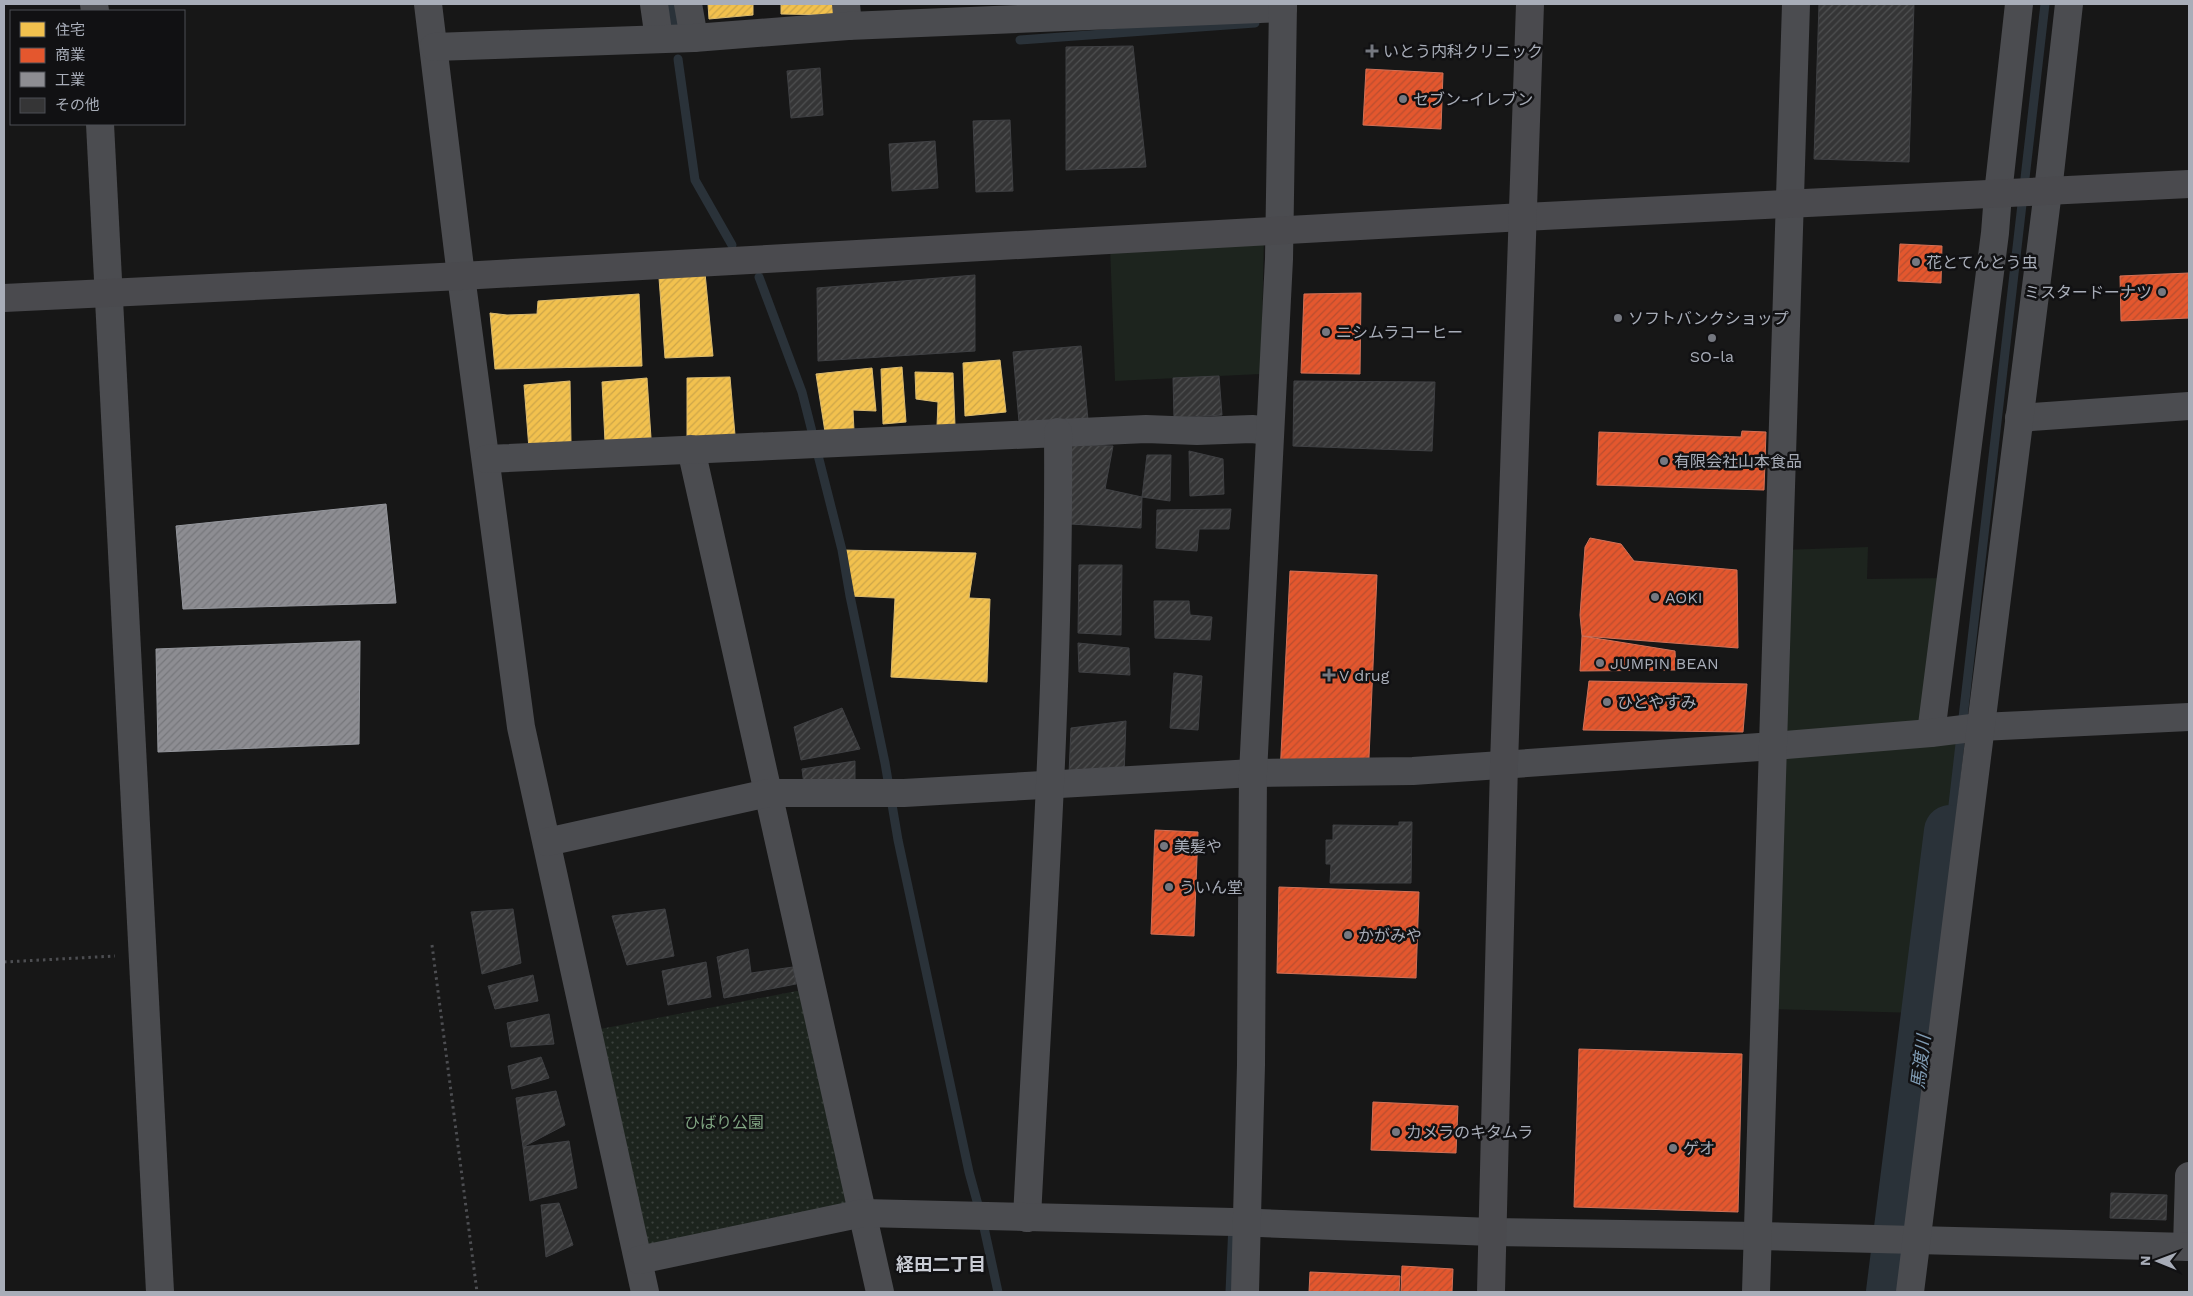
<svg xmlns="http://www.w3.org/2000/svg" width="2193" height="1296" font-family="'Work Sans','Noto Sans JP',sans-serif">
	<style>
		.grass { fill: #1d241e }
		.park { fill: url(#park-dots) }
		.homes { fill: url(#homes-hatch); stroke: #dcbb6e }
		.shops { fill: url(#shops-hatch); stroke: #d27157 }
		.industry { fill: url(#industry-hatch); stroke: #95979d }
		.lines { fill: none; stroke-linecap: round; stroke-linejoin: round }
		.stream { stroke: #2a3239; stroke-width: 9 }
		.river { stroke: #2a3239; stroke-width: 52 }
		.building { fill: url(#building-hatch); stroke: #3f4043 }
		.path { stroke: #4d4e52; stroke-width: 3; stroke-dasharray: 2.5 4; stroke-linecap: butt }
		.street { stroke: #4b4c50; stroke-width: 28 }
		.secondary { stroke: #4a4a4e; stroke-width: 28 }
		.poi-dot { fill: #757880; stroke: #111113; stroke-width: 2 }
		.labels { text-anchor: middle; stroke-width: 5; stroke-linejoin: round; paint-order: stroke }
		.poi-label { font-size: 16px; fill: #a8adb8; stroke: #111113; text-anchor: start }
		.park-label { font-size: 16px; fill: #7fa381; stroke: #111113 }
		.water-label { font-size: 18px; font-style: italic; fill: #7f9bb3; stroke: #111113 }
		.neighbourhood-label { font-size: 18px; font-weight: bold; fill: #c9ccd4; stroke: #111113 }
	</style>
	<defs>
		<pattern id="park-dots" width="8" height="8" patternUnits="userSpaceOnUse" patternTransform="scale(1.25)"><rect width="8" height="8" fill="#1d241e"/><path d="M2 2h.1M6 6h.1" fill="none" stroke="#3b413d" stroke-width="1.8" stroke-linecap="round"/></pattern>
		<pattern id="homes-hatch" width="6" height="6" patternUnits="userSpaceOnUse" patternTransform="scale(1.25)"><rect width="6" height="6" fill="#f2c14e"/><path d="M-1 1l2-2M0 6l6-6M5 7l2-2" fill="none" stroke="#cca549"/></pattern>
		<pattern id="shops-hatch" width="6" height="6" patternUnits="userSpaceOnUse" patternTransform="scale(1.25)"><rect width="6" height="6" fill="#e4572e"/><path d="M-1 1l2-2M0 6l6-6M5 7l2-2" fill="none" stroke="#b84e30"/></pattern>
		<pattern id="industry-hatch" width="6" height="6" patternUnits="userSpaceOnUse" patternTransform="scale(1.25)"><rect width="6" height="6" fill="#8d8d92"/><path d="M-1 1l2-2M0 6l6-6M5 7l2-2" fill="none" stroke="#76777b"/></pattern>
		<pattern id="building-hatch" width="6" height="6" patternUnits="userSpaceOnUse" patternTransform="scale(1.25)"><rect width="6" height="6" fill="#353536"/><path d="M-1 1l2-2M0 6l6-6M5 7l2-2" fill="none" stroke="#4f5051"/></pattern>
	</defs>
	<rect width="100%" height="100%" fill="#171717"/>
	<g class="grass">
		<polygon points="1264,237 1261,374 1115,381 1110,246"/>
		<polygon points="1868,547 1867,579 1951,578 1932,730 1962,731 1918,1013 1769,1009 1782,550"/>
	</g>
	<polygon class="park" points="812,988 863,1213 639,1260 590,1031"/>
	<g class="homes">
		<polygon points="708,4 753,4 753,15 709,19"/>
		<polygon points="781,4 833,4 835,15 781,14"/>
		<polygon points="705,273 713,356 665,358 659,278"/>
		<polygon points="639,294 642,366 495,369 490,313 507,315 537,314 538,301"/>
		<polygon points="1000,360 1006,412 965,416 963,363"/>
		<polygon points="902,367 906,422 883,424 881,369"/>
		<polygon points="872,368 876,411 853,410 854,431 825,432 816,374"/>
		<polygon points="915,372 953,373 955,426 937,426 938,402 916,399"/>
		<polygon points="730,377 735,435 687,438 687,378"/>
		<polygon points="647,378 651,438 605,442 602,382"/>
		<polygon points="570,381 571,443 529,449 524,385"/>
		<polygon points="842,550 976,553 969,598 990,599 987,682 891,677 895,598 850,596"/>
	</g>
	<g class="shops">
		<polygon points="1366,69 1443,73 1441,129 1363,125"/>
		<polygon points="1900,244 1942,246 1941,283 1898,281"/>
		<polygon points="2189,273 2189,318 2121,321 2120,276"/>
		<polygon points="1361,293 1360,374 1301,373 1304,294"/>
		<polygon points="1742,431 1766,432 1764,490 1597,485 1599,432 1741,437"/>
		<polygon points="1590,538 1621,544 1634,561 1737,570 1738,648 1582,636 1580,615 1585,547"/>
		<polygon points="1290,571 1377,575 1368,780 1280,775"/>
		<polygon points="1582,636 1675,651 1676,670 1580,671"/>
		<polygon points="1589,681 1747,684 1743,732 1583,730"/>
		<polygon points="1155,830 1198,832 1194,936 1151,934"/>
		<polygon points="1279,887 1419,892 1416,978 1277,973"/>
		<polygon points="1579,1049 1742,1054 1738,1212 1574,1207"/>
		<polygon points="1373,1102 1458,1106 1456,1153 1371,1150"/>
		<polygon points="1402,1266 1453,1269 1452,1292 1401,1292"/>
		<polygon points="1310,1272 1400,1276 1399,1292 1309,1292"/>
	</g>
	<g class="industry">
		<polygon points="386,504 396,603 183,609 176,526"/>
		<polygon points="360,641 359,744 158,752 156,649"/>
	</g>
	<g class="lines">
		<g class="stream">
			<polyline points="671,4 674,25"/>
			<polyline points="1020,40 1255,23"/>
			<polyline points="678,59 695,180 732,245"/>
			<polyline points="759,277 802,392 842,550 850,596 885,763 898,840 969,1172 983,1223 998,1292"/>
			<polyline points="1950,831 2045,4"/>
			<polyline points="1230,1292 1233,1224"/>
		</g>
		<polyline class="river" points="1892,1292 1950,831"/>
	</g>
	<g class="building">
		<polygon points="1819,4 1914,4 1909,162 1814,159"/>
		<polygon points="1133,46 1146,167 1066,170 1066,47"/>
		<polygon points="820,68 823,115 791,118 787,71"/>
		<polygon points="1010,120 1013,191 976,192 973,121"/>
		<polygon points="935,141 938,188 892,191 889,144"/>
		<polygon points="975,275 975,351 818,361 817,288"/>
		<polygon points="1081,346 1088,420 1019,422 1013,352"/>
		<polygon points="1219,376 1222,415 1174,418 1173,378"/>
		<polygon points="1294,381 1435,382 1432,451 1293,446"/>
		<polygon points="1068,445 1113,446 1105,489 1142,497 1141,528 1070,524"/>
		<polygon points="1189,451 1223,459 1224,494 1190,496"/>
		<polygon points="1147,455 1171,455 1170,501 1142,497"/>
		<polygon points="1231,509 1229,529 1199,529 1197,551 1156,548 1157,510"/>
		<polygon points="1079,565 1122,565 1121,635 1078,633"/>
		<polygon points="1154,601 1189,601 1190,615 1212,617 1210,640 1155,638"/>
		<polygon points="1078,643 1129,648 1130,675 1079,672"/>
		<polygon points="1174,673 1202,676 1198,730 1170,728"/>
		<polygon points="842,708 860,749 801,760 794,727"/>
		<polygon points="1126,721 1124,775 1069,774 1071,728"/>
		<polygon points="855,761 855,791 806,800 802,769"/>
		<polygon points="1399,822 1412,822 1411,883 1330,883 1331,864 1326,864 1326,840 1333,840 1333,825 1399,826"/>
		<polygon points="513,909 521,963 482,974 471,912"/>
		<polygon points="665,909 674,956 627,965 612,916"/>
		<polygon points="748,949 751,973 793,967 796,984 724,998 717,957"/>
		<polygon points="706,962 711,997 668,1005 662,971"/>
		<polygon points="533,975 538,1001 495,1009 488,986"/>
		<polygon points="549,1014 554,1044 511,1047 507,1023"/>
		<polygon points="541,1057 549,1078 512,1089 508,1066"/>
		<polygon points="556,1091 565,1125 523,1147 516,1098"/>
		<polygon points="569,1141 577,1188 530,1201 523,1147"/>
		<polygon points="2111,1193 2167,1195 2166,1220 2110,1218"/>
		<polygon points="559,1203 573,1245 546,1257 541,1205"/>
	</g>
	<g class="lines">
		<g class="path">
			<polyline points="432,945 477,1292"/>
			<polyline points="4,962 115,956"/>
		</g>
		<g class="street">
			<polyline points="94,4 95,11"/>
			<polyline points="428,4 461,276 521,727 645,1292"/>
			<polyline points="654,4 659,39"/>
			<polyline points="688,4 694,38"/>
			<polyline points="846,4 848,26"/>
			<polyline points="434,47 694,38 848,26 1283,8"/>
			<polyline points="100,124 160,1292"/>
			<polyline points="2019,418 2189,406"/>
			<polyline points="691,449 880,1292"/>
			<polyline points="486,459 1146,429 1197,431 1252,429 1270,431"/>
			<polyline points="1931,733 1995,233 1998,194 2019,4"/>
			<polyline points="547,842 768,793 904,793 1253,773 1413,771 1774,746 1931,733 1980,727 2189,717"/>
			<path d="M 1027,1218 C 1040,956 1060,694 1058,432"/>
			<polyline points="2187,1247 2189,1176"/>
			<polyline points="639,1260 863,1213 1233,1222 1492,1232 1758,1236 2189,1247"/>
			<polyline points="1245,1292 1251,1065 1253,773 1279,259 1283,4"/>
			<polyline points="1756,1292 1796,4"/>
			<polyline points="1910,1292 2048,191 2069,4"/>
		</g>
		<g class="secondary">
			<polyline points="4,298 461,276 1523,217 2189,184"/>
			<polyline points="1491,1292 1504,764 1530,4"/>
		</g>
	</g>
	<g class="poi-dot">
		<path d="M1369.5 43.5h5v5h5v5h-5v5h-5v-5h-5v-5h5z"/>
		<circle cx="1403" cy="99" r="5"/>
		<circle cx="1916" cy="262" r="5"/>
		<circle cx="2162" cy="292" r="5"/>
		<circle cx="1618" cy="318" r="5"/>
		<circle cx="1326" cy="332" r="5"/>
		<circle cx="1712" cy="338" r="5"/>
		<circle cx="1664" cy="461" r="5"/>
		<circle cx="1655" cy="597" r="5"/>
		<circle cx="1600" cy="663" r="5"/>
		<path d="M1326.5 667.5h5v5h5v5h-5v5h-5v-5h-5v-5h5z"/>
		<circle cx="1607" cy="702" r="5"/>
		<circle cx="1164" cy="846" r="5"/>
		<circle cx="1169" cy="887" r="5"/>
		<circle cx="1348" cy="935" r="5"/>
		<circle cx="1396" cy="1132" r="5"/>
		<circle cx="1673" cy="1148" r="5"/>
	</g>
	<g class="labels">
		<g class="poi-label">
			<text x="1383" y="57">いとう内科クリニック</text>
			<text x="1413" y="105">セブン-イレブン</text>
			<text x="1926" y="268">花とてんとう虫</text>
			<text x="2152" y="298" text-anchor="end">ミスタードーナツ</text>
			<text x="1628" y="324">ソフトバンクショップ</text>
			<text x="1336" y="338">ニシムラコーヒー</text>
			<text x="1712" y="362" text-anchor="middle">SO-la</text>
			<text x="1674" y="467">有限会社山本食品</text>
			<text x="1665" y="603">AOKI</text>
			<text x="1610" y="669">JUMPIN BEAN</text>
			<text x="1339" y="681">V drug</text>
			<text x="1617" y="708">ひとやすみ</text>
			<text x="1174" y="852">美髪や</text>
			<text x="1179" y="893">ういん堂</text>
			<text x="1358" y="941">かがみや</text>
			<text x="1406" y="1138">カメラのキタムラ</text>
			<text x="1683" y="1154">ゲオ</text>
		</g>
		<g class="park-label">
			<text x="724" y="1128">ひばり公園</text>
		</g>
		<g class="water-label">
			<text transform="translate(1921 1062) rotate(-83)" y="6">馬渡川</text>
		</g>
		<g class="neighbourhood-label">
			<text x="941" y="1271">経田二丁目</text>
		</g>
	</g>
	<rect width="2193" height="1296" fill="none" stroke="#a8adb8" stroke-width="10"/>
	<rect x="10" y="10" width="175" height="115" fill="#111113" stroke="#4d4f55"/>
	<rect x="20" y="22" width="25" height="15" fill="#f2c14e" stroke="#4d4f55"/>
	<text x="55" y="35" font-size="15" fill="#a8adb8">住宅</text>
	<rect x="20" y="48" width="25" height="15" fill="#e4572e" stroke="#4d4f55"/>
	<text x="55" y="60" font-size="15" fill="#a8adb8">商業</text>
	<rect x="20" y="72" width="25" height="15" fill="#8d8d92" stroke="#4d4f55"/>
	<text x="55" y="85" font-size="15" fill="#a8adb8">工業</text>
	<rect x="20" y="98" width="25" height="15" fill="#353536" stroke="#4d4f55"/>
	<text x="55" y="110" font-size="15" fill="#a8adb8">その他</text>
	<g transform="translate(2158 1261) rotate(271)" stroke="#111113" stroke-width="4" paint-order="stroke">
	<path d="M0-4L9 19L0 12L-9 19Z" fill="#a8adb8"/>
	<text y="-8" font-size="14" font-weight="bold" text-anchor="middle" fill="#a8adb8">N</text>
	</g>
</svg>
